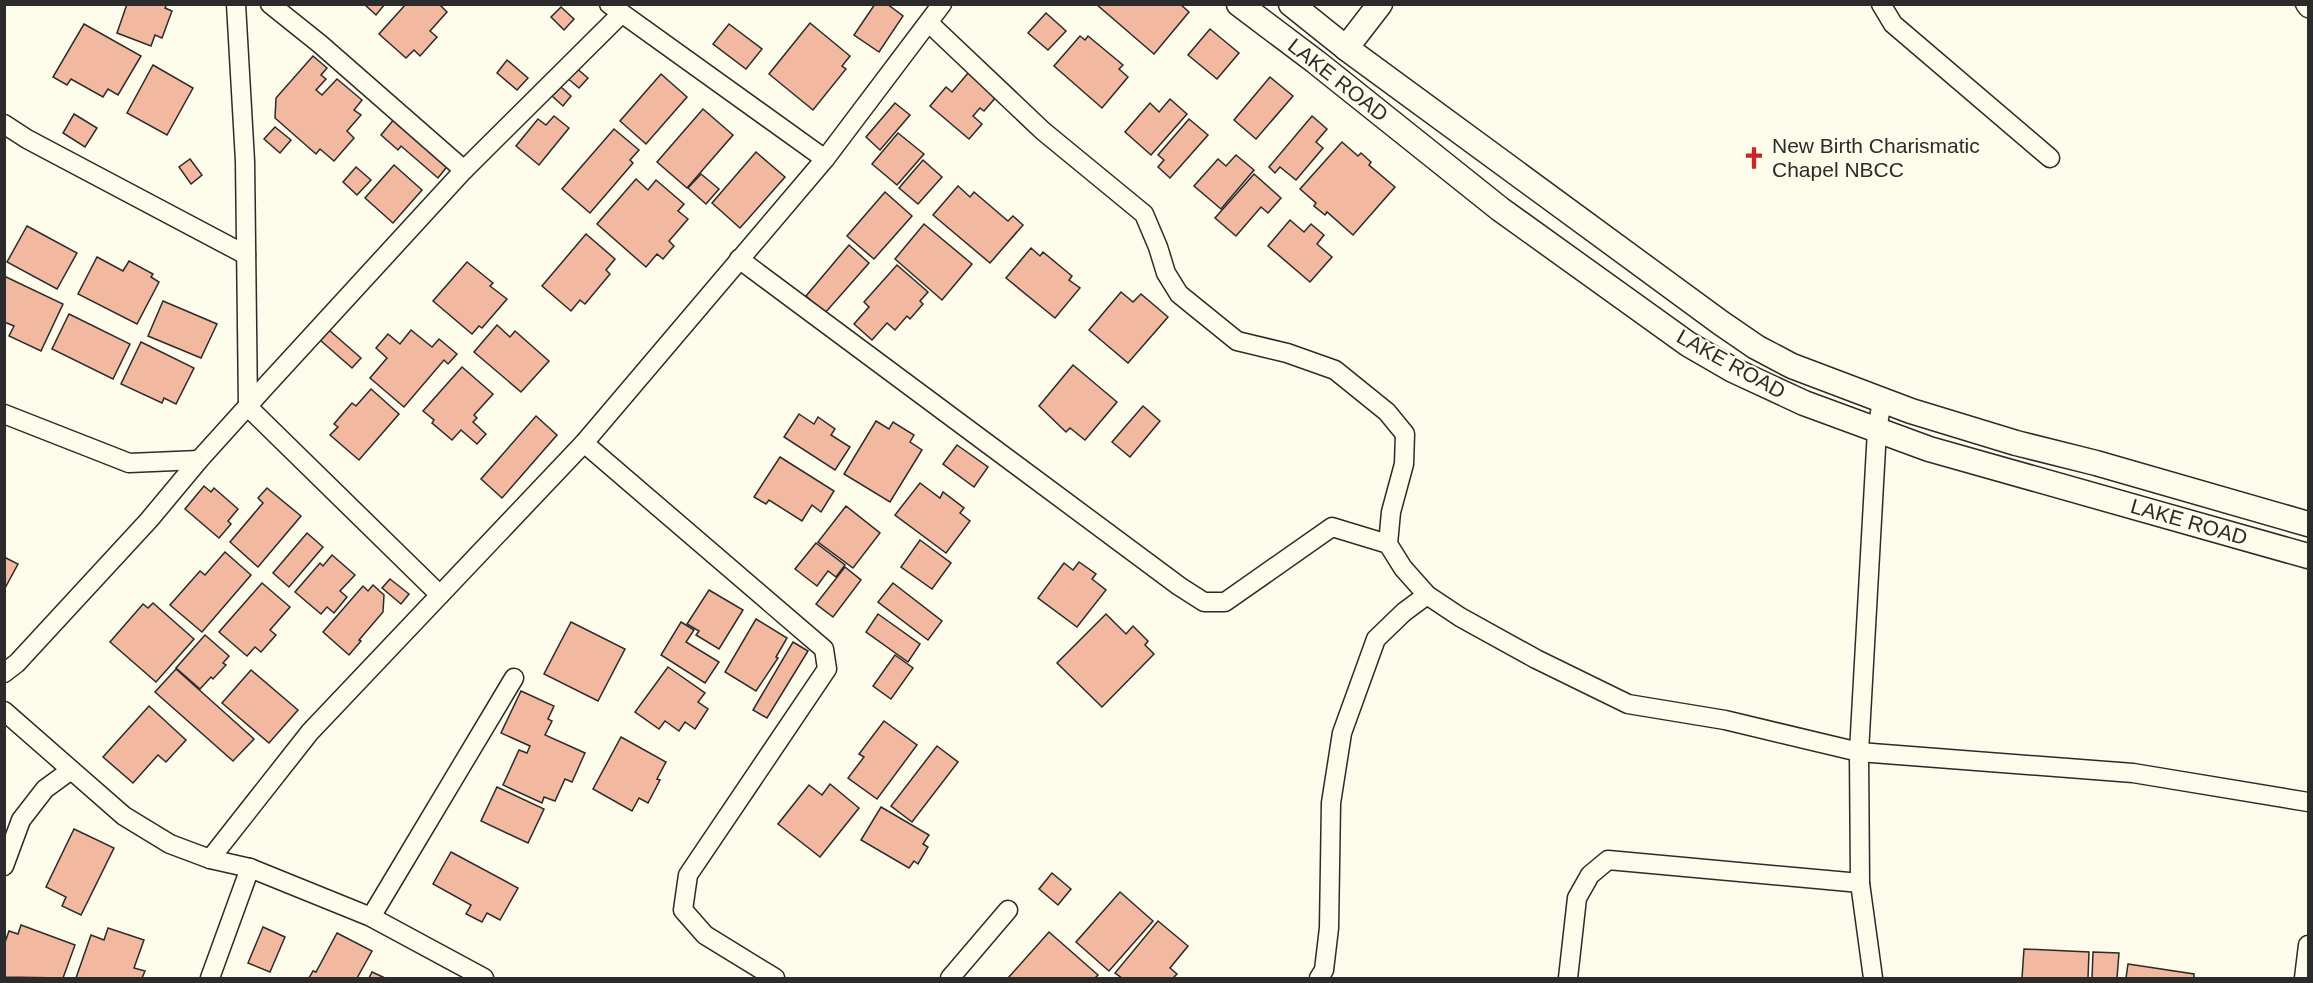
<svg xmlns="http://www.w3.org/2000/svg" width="2313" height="983" font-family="Helvetica,sans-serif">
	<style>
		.building { fill: #f2b8a0; stroke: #2b2b2b; stroke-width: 1.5 }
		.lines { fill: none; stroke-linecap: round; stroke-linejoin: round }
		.street-casing { stroke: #2b2b2b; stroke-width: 21 }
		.secondary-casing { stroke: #2b2b2b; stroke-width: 27 }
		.street { stroke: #fdfbea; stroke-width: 18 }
		.secondary { stroke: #fdfbea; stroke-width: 24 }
		.labels { text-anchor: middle; stroke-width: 4.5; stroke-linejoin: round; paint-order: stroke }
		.street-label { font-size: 21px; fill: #2b2b2b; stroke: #fdfbea }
		.poi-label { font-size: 21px; fill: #2b2b2b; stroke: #fdfbea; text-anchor: start }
	</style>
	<rect width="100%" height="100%" fill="#fdfbea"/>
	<g class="building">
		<polygon points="127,4 167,4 165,8 172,11 162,38 155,35 151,46 117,33"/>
		<polygon points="364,4 385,4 376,15"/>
		<polygon points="406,4 439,4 447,12 430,31 437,37 420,56 414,50 406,58 379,34"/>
		<polygon points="875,4 887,4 903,16 879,52 854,35"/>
		<polygon points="1096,4 1180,4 1189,12 1154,54"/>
		<polygon points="561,7 574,19 564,30 551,17"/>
		<polygon points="1046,13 1066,31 1048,50 1028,33"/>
		<polygon points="810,23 850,56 842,66 846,69 813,110 769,74"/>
		<polygon points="84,24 141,56 118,95 108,89 103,97 71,79 67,85 53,77"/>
		<polygon points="729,24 762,49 746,69 713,44"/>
		<polygon points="1210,29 1239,53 1217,79 1188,55"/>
		<polygon points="1080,36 1085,40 1088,36 1123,65 1119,69 1128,77 1102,108 1054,66"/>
		<polygon points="313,56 327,68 321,75 326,79 316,90 322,95 337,79 362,100 354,110 361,115 347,131 354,138 334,161 320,149 316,154 275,118 276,98"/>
		<polygon points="507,60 528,78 517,90 497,73"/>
		<polygon points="153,65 193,88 167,135 127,113"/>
		<polygon points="575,67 588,78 579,88 566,77"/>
		<polygon points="969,72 997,96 984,111 980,108 973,116 982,124 969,139 930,106 946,87 952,92"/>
		<polygon points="661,74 687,97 646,144 620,121"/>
		<polygon points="1270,77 1293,96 1256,139 1234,120"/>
		<polygon points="561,87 571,96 563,106 552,96"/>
		<polygon points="1170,99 1187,114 1151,155 1125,132 1150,103 1159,112"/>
		<polygon points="895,103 910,115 880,150 866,137"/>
		<polygon points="703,109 733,135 687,188 657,162"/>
		<polygon points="74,114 97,128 85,147 63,133"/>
		<polygon points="554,116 569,128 539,165 516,146 538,119 546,125"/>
		<polygon points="1312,116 1327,129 1316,142 1323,148 1296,180 1280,167 1275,173 1269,167"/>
		<polygon points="395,118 449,164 438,178 401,146 398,150 381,135"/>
		<polygon points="1189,119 1208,135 1170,178 1158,167 1164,160 1158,155"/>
		<polygon points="275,127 291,140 280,153 264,139"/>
		<polygon points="614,129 639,150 630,160 633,163 590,213 562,189"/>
		<polygon points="898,133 924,154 897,185 872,164"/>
		<polygon points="1342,142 1358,156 1361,153 1371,162 1369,165 1395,187 1353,235 1327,212 1325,215 1314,206 1316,203 1300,189"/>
		<polygon points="756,152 785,177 740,228 712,203"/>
		<polygon points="1236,155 1254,170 1221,209 1194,186 1218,159 1226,166"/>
		<polygon points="190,159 202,175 191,184 179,167"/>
		<polygon points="923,160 942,177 918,204 899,188"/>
		<polygon points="394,165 422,190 393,223 365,198"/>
		<polygon points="356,167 371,180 357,195 343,182"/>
		<polygon points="701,174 719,189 706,204 688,188"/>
		<polygon points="1254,174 1281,198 1268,213 1261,207 1236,236 1215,218"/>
		<polygon points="636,179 648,190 656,180 684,204 678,211 688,219 669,241 674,246 663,259 657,254 646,267 597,224"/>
		<polygon points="958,186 970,197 974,192 1008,221 1013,216 1023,225 990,263 933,215"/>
		<polygon points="885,192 912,216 874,259 847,236"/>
		<polygon points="1290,220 1304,232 1311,224 1324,235 1317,244 1332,257 1310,282 1268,246"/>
		<polygon points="924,224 972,264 942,300 895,259"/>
		<polygon points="27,226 77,253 57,289 7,262"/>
		<polygon points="586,234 615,259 606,270 610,274 585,304 580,300 571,311 542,286"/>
		<polygon points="849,245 869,263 825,313 806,296"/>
		<polygon points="1031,248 1040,256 1043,252 1072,276 1069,280 1080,288 1055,318 1006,278"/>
		<polygon points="97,257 123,271 129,261 153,274 151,277 159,282 137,324 78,294"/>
		<polygon points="467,262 493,283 490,286 507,299 482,328 479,326 472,334 433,301"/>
		<polygon points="897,265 928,292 920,301 923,304 910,319 907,316 895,330 887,323 872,340 854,324 869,307 864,302"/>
		<polygon points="4,276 63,304 41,351 9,336 14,326 4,322"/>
		<polygon points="1121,292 1133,302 1141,294 1168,317 1128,363 1089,330"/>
		<polygon points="163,301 217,324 201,358 148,336"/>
		<polygon points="69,314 130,344 113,379 52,349"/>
		<polygon points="497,325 510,337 515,331 549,361 521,392 474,352"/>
		<polygon points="329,330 361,358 352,368 320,340"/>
		<polygon points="411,330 432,347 439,339 457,354 448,364 444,360 404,407 370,378 387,358 376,348 388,334 400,344"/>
		<polygon points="141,342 194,368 176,404 164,398 162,403 121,384"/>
		<polygon points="1073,365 1117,402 1085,440 1070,428 1066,432 1039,406"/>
		<polygon points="462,367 493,394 474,415 477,418 473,422 486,434 477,444 461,430 452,440 432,423 434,420 423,411"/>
		<polygon points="371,389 399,414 359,460 330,435 338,427 334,424 352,403 356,406"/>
		<polygon points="1143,406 1160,421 1130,457 1112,442"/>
		<polygon points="799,414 814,424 818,417 835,429 831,435 850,447 835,470 784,437"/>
		<polygon points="536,416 557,435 502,498 481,479"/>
		<polygon points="876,421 889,429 893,422 914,435 910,442 922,450 890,502 844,474"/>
		<polygon points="957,445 988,467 974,487 943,464"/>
		<polygon points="780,457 834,491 821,512 812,505 802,521 769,500 766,504 754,497"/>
		<polygon points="920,483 940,498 943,492 964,508 960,513 970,521 946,553 895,515"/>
		<polygon points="204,486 211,492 214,488 238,509 228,521 231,524 219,538 185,509"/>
		<polygon points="267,488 301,516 258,567 230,542 263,503 258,498"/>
		<polygon points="846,506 880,533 853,568 818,542"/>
		<polygon points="307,533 323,547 289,587 273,573"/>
		<polygon points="920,540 951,563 932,589 901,567"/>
		<polygon points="816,543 845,565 836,577 828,571 817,586 795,569"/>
		<polygon points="225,552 251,575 202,632 170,605 200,571 205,575"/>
		<polygon points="332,555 355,575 340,591 347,597 334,613 327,607 321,614 295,592 320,563 323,566"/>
		<polygon points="4,557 18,564 4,590"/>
		<polygon points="1079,562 1096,574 1092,579 1106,590 1077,627 1038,598 1064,563 1073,570"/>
		<polygon points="845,567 861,580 833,617 816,604"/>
		<polygon points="390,579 409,594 401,604 382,588"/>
		<polygon points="262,583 290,607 270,630 276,635 261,652 255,647 247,656 219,632"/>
		<polygon points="893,583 942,621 928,640 878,602"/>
		<polygon points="373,585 384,595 383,612 359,640 361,641 349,655 323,632 363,586 368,591"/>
		<polygon points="709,590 743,610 719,649 696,635 699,631 687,624"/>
		<polygon points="153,603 194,639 156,682 110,642 143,604 148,608"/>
		<polygon points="878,614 920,644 908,662 866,632"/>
		<polygon points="1106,614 1126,634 1133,626 1148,641 1145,645 1154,654 1102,707 1057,663"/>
		<polygon points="756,619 787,638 776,657 778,658 756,691 725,672"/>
		<polygon points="571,622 625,649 598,701 544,674"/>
		<polygon points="681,622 694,630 686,642 719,662 705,683 661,655"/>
		<polygon points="205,635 229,656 223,663 226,665 213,679 211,677 200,689 176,668"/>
		<polygon points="793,642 808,651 767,718 753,710"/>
		<polygon points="895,655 913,668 891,699 873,686"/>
		<polygon points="668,667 705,693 698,702 708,709 695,729 685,722 679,731 665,721 659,729 635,712"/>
		<polygon points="176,669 254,739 233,761 155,692"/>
		<polygon points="251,670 298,710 269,743 222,703"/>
		<polygon points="521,691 554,706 548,719 552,721 545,735 585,753 572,782 565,779 555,801 544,797 542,803 503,785 519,750 527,753 530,746 501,733"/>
		<polygon points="149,706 186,740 166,762 158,755 133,783 103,757"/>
		<polygon points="884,721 917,745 877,799 848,778 864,757 859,754"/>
		<polygon points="621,737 666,762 657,779 660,780 648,803 639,798 632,811 593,789"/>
		<polygon points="937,746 958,762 912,822 891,806"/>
		<polygon points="830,784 859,808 820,857 778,824 809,785 822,795"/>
		<polygon points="497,787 544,809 528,843 481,821"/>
		<polygon points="881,807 929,835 923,844 928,847 918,864 914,861 909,868 861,840"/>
		<polygon points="74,829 114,848 81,915 62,906 66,897 46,887"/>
		<polygon points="451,852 518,888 500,920 487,913 482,922 466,914 471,905 433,884"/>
		<polygon points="1052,873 1071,889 1058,905 1039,889"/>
		<polygon points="1120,892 1153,921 1109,971 1076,942"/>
		<polygon points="1158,921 1188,946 1170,968 1177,974 1173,978 1122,978 1115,973"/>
		<polygon points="21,925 75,945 63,978 4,977 4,945 9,931 18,934"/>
		<polygon points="263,927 285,937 270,972 248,963"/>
		<polygon points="108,928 144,940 134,968 145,971 142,978 76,978 91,935 104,940"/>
		<polygon points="1049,932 1098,975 1095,978 1008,978"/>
		<polygon points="337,933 372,951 357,978 309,978 313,971 316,972"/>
		<polygon points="2024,949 2089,952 2088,978 2022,978"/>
		<polygon points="2093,952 2119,953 2117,978 2092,978"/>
		<polygon points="2128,964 2194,974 2194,978 2126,978"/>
		<polygon points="372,972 385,978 369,978"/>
	</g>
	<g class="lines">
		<g class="street-casing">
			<g id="street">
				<polyline points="236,4 245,161 248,407 440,595"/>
				<polyline points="270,4 320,44 464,170"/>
				<polyline points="609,4 825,159"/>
				<polyline points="1881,4 1893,24 2050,158"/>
				<polyline points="2305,4 2308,8"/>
				<polyline points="929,23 1043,131 1144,214 1158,247 1166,273 1179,294 1237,341 1287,353 1335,370 1387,412 1405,434 1404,464 1391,512 1388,544 1403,568 1427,595 1460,617 1536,659 1628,704 1725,720 1859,752 2133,773 2308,802"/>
				<polyline points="4,124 27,139 246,255"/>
				<polyline points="739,259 1179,586 1204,602 1225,602 1332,527 1388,544"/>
				<polyline points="4,414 129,463 199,460"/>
				<polyline points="584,443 824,649 827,669 688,875 683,910 705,935 775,978"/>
				<polyline points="4,673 17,663 149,520 199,460 264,388 464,170 621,14"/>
				<polyline points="4,711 124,816 170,844 210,859 250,868 371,917 484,978"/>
				<polyline points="210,859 310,732 584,443 825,159 942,4"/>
				<polyline points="4,866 21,820 45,789 71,770"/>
				<polyline points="371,917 514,678"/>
				<polyline points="210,978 250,868"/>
				<polyline points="950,978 1008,910"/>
				<polyline points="1319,978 1324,970 1329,928 1331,803 1342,733 1376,639 1404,612 1427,595"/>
				<polyline points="1568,978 1577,898 1590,875 1608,860 1860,883"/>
				<polyline points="1873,978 1860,883 1859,752 1877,430 1882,401"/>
				<polyline points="2304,978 2308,945"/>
			</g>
		</g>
		<g class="secondary-casing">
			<g id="secondary">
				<polyline points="1239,4 1316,62 1500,209 1688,344 1733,370 1804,403 1929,449 2308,556"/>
				<polyline points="1291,4 1346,48 1721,323 1756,347 1792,366 1911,411 2016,443 2096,463 2308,524"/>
				<polyline points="1346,48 1380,4"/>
			</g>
		</g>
		<use href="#street" class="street"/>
		<use href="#secondary" class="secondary"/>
	</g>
	<defs>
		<g id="church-bare" transform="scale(1.8)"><path d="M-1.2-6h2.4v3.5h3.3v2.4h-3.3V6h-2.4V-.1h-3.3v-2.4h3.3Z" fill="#c62828" stroke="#fdfbea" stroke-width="2.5" paint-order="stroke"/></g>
	</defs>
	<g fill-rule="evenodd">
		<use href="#church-bare" x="1754" y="158"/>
	</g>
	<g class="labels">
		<g class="street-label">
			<text transform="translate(1338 80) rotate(38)" y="7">LAKE ROAD</text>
			<text transform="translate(1731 364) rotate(29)" y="7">LAKE ROAD</text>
			<text transform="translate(2189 522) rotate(16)" y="7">LAKE ROAD</text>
		</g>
		<g class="poi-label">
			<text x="1772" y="153">New Birth Charismatic<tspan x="1772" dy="24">Chapel NBCC</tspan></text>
		</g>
	</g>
	<rect width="2313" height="983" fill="none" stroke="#2b2b2b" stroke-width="12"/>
</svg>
